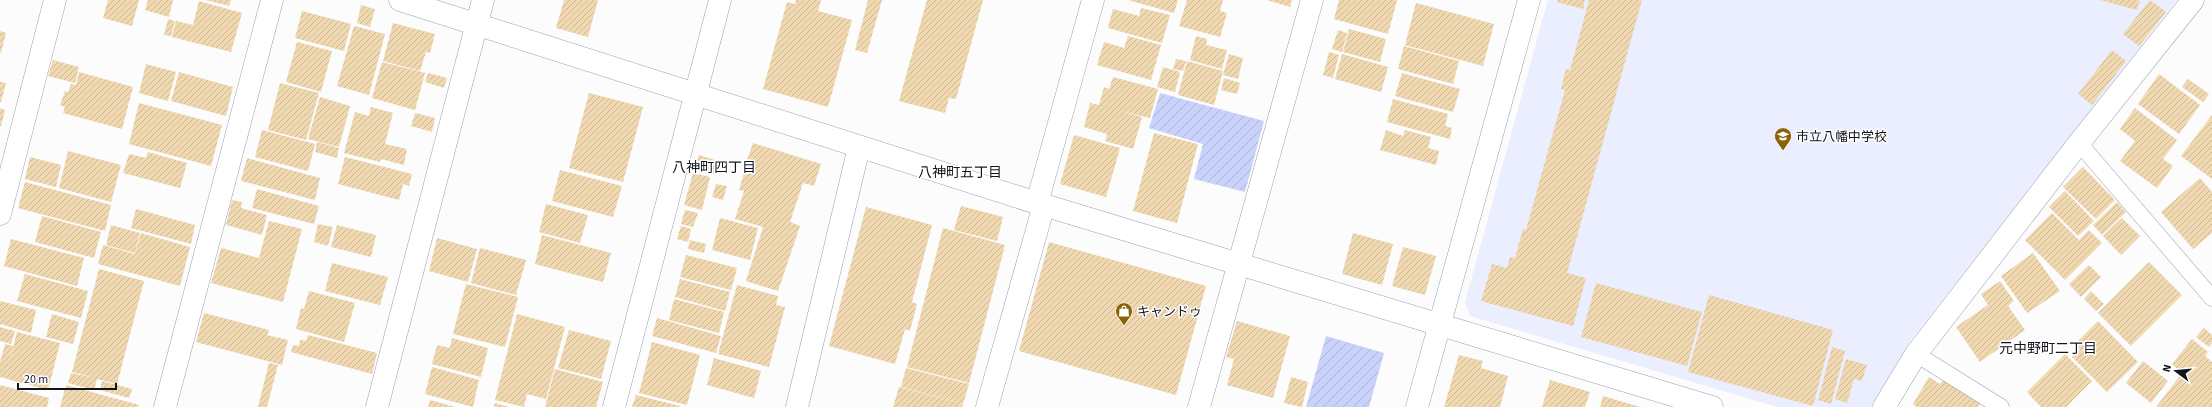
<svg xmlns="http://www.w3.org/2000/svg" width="2212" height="407" font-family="'Source Sans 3','Noto Sans JP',sans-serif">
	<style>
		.built { fill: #eaeefe }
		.garden { fill: url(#garden-furrows) }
		.building { fill: url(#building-hatch) }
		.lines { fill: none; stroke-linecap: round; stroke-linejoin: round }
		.service-casing { stroke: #9ba0b1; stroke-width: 17 }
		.minor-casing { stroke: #9ba0b1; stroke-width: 23 }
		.service { stroke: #fff; stroke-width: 16 }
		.minor { stroke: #fff; stroke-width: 22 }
		.labels { text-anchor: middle; stroke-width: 3; stroke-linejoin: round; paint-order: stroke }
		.poi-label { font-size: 13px; fill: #14151c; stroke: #fff; text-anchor: start }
		.neighbourhood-label { font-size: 14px; fill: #14151c; stroke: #fff }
	</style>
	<defs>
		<pattern id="garden-furrows" width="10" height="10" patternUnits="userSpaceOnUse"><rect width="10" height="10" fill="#c8d2fa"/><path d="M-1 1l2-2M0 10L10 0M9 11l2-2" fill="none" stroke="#abb3d6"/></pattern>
		<pattern id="building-hatch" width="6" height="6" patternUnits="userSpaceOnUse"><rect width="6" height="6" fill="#f0d8b1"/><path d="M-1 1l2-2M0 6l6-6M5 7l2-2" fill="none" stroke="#cdb898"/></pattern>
	</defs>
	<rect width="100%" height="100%" fill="#fcfcfc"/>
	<polygon class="built" points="1548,0 2177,0 1908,344 1873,407 1777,407 1470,316 1465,302"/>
	<g class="garden">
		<polygon points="1160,93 1264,121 1245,192 1194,179 1203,144 1149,128"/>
		<polygon points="1326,336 1384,353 1369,407 1306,407"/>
	</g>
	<g class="building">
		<polygon points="108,0 139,0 132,26 103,18"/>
		<polygon points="148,0 173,0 169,17 145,10"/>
		<polygon points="206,0 231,0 229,6"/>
		<polygon points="564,0 598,0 588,37 556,28"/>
		<polygon points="796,0 821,0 818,11 852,20 828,107 763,89 787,2 795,4"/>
		<polygon points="868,0 882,0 867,53 855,50"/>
		<polygon points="927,0 983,0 956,99 949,98 945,113 899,101"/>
		<polygon points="1128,0 1178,0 1174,13"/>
		<polygon points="1187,0 1223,0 1220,11 1227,13 1220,37 1179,26"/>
		<polygon points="1267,0 1292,0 1290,7"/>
		<polygon points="1339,0 1397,0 1388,34 1334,19"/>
		<polygon points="1558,0 1585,0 1583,9 1557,2"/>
		<polygon points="1589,0 1642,0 1567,273 1586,278 1573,326 1481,301 1492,264 1507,268 1510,257 1515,258 1523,229 1526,230 1565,90 1561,89 1566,69 1570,70"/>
		<polygon points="2100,0 2140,0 2137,10"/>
		<polygon points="2150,0 2166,12 2139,46 2123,34"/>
		<polygon points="199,1 242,13 231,52 172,37 176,21 193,25"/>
		<polygon points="1416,3 1494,24 1483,66 1405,45"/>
		<polygon points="361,5 375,9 370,27 357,23"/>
		<polygon points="1141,8 1170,15 1162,43 1108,28 1113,9 1139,16"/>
		<polygon points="302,11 351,24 344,51 295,38"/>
		<polygon points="168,19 175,21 171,36 164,35"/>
		<polygon points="393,23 435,34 430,53 426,52 420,71 383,61"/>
		<polygon points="354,26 385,34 369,95 337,86"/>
		<polygon points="1349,29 1386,39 1380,62 1343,52"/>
		<polygon points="1338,30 1347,33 1342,52 1332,49"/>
		<polygon points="0,31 6,33 1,53 0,53"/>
		<polygon points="1128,36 1161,45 1151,80 1097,65 1104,42 1124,48"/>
		<polygon points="1196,36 1207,39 1206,45 1227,50 1222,69 1190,60"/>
		<polygon points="297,42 332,51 321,92 286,82"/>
		<polygon points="1404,46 1459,61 1453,84 1398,69"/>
		<polygon points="2112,50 2126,61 2092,105 2078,94"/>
		<polygon points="1329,52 1339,55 1333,78 1323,75"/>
		<polygon points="1229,54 1243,58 1238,79 1223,75"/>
		<polygon points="1342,54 1388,67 1381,92 1335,79"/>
		<polygon points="1176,59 1186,61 1183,71 1173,69"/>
		<polygon points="53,60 79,67 75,83 48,76"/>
		<polygon points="1187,61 1223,71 1214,105 1178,95"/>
		<polygon points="382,62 425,73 415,110 372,98"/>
		<polygon points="146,64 176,72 168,101 139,93"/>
		<polygon points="1163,67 1180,72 1175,92 1157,87"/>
		<polygon points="79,72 133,87 122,129 63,113 65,107 60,105 65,91 68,92 71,84 76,85"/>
		<polygon points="179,72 233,87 226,116 171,101"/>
		<polygon points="428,73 447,78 444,88 425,82"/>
		<polygon points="1402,73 1460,89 1453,112 1395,96"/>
		<polygon points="2159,74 2200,105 2179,134 2138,104"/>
		<polygon points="1113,77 1158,89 1150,118 1121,111 1142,117 1133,149 1105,141 1107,134 1084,127 1090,103 1099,105 1104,87 1109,89"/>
		<polygon points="1224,78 1240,83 1237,94 1221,90"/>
		<polygon points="2188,79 2209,94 2203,102 2182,87"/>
		<polygon points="0,82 6,83 1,102 0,102"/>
		<polygon points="280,83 319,93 306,140 268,130"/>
		<polygon points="589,93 643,107 623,182 569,168"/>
		<polygon points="320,97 350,106 339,147 308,139"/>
		<polygon points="1393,99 1448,114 1445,126 1452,128 1450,139 1387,122"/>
		<polygon points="139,103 222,125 211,166 129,144"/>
		<polygon points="371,107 393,113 385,144 407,149 404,165 381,159 380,162 344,153 355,112 369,116"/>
		<polygon points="0,108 5,110 1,126 0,126"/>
		<polygon points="2135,108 2177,140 2163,159 2173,166 2157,188 2120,161 2135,141 2120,129"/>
		<polygon points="415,113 435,118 432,132 411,126"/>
		<polygon points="2212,115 2212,179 2181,156"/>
		<polygon points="262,130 315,144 308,171 255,157"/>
		<polygon points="1386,130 1403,136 1405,130 1431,137 1428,148 1439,151 1436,165 1380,150"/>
		<polygon points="1154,133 1198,144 1177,223 1133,211"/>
		<polygon points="1074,135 1120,148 1106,197 1060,184"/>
		<polygon points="317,142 339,148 337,158 315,152"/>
		<polygon points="753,143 821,164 814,186 803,183 790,222 800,226 778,291 746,281 763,227 735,219 744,191 739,190 744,173 749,174 753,161 747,160"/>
		<polygon points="68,151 121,165 111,202 59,188"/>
		<polygon points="148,152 187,163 180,188 123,173 129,154 146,158"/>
		<polygon points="699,155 718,161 714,174 695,169"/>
		<polygon points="30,157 61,165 56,187 25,179"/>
		<polygon points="345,157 412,174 409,186 403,184 399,200 338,184"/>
		<polygon points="247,158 320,178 315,200 241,181"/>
		<polygon points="2083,167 2115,200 2096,219 2063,187"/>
		<polygon points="560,170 622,186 613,217 552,201"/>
		<polygon points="693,173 710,177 702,210 684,205"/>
		<polygon points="2200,178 2212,192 2212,233 2193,249 2161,212"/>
		<polygon points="25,182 111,205 105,231 18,208"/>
		<polygon points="716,184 727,186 723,200 712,197"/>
		<polygon points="257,189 319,206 314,224 252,208"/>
		<polygon points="2065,191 2094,221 2078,236 2049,207"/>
		<polygon points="232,200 242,202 241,208 267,215 262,235 226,225"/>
		<polygon points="2117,202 2126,212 2102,235 2093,225"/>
		<polygon points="546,204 588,215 580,243 539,232"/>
		<polygon points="961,206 1003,217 997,241 954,230"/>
		<polygon points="866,207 932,225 912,302 917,304 910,331 905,329 895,364 829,346"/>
		<polygon points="136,209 195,225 191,244 131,228"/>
		<polygon points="685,210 698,213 693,227 681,224"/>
		<polygon points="2052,213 2079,240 2089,230 2102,243 2065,280 2025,240"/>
		<polygon points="42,216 101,232 94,258 35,242"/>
		<polygon points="720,218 758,228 750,260 712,250"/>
		<polygon points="2122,218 2140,236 2121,255 2103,236"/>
		<polygon points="269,221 302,229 283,302 211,283 221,248 259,258"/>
		<polygon points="318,224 333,227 328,246 314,242"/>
		<polygon points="111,225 140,233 135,253 106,245"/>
		<polygon points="337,225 376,235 371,257 331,247"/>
		<polygon points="681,226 691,229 688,242 677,239"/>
		<polygon points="943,228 1005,245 969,383 907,367"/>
		<polygon points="141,233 190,247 180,286 98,264 103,245 135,254"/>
		<polygon points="1353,233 1393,244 1382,285 1342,274"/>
		<polygon points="542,235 611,253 603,282 535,264"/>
		<polygon points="437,238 477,249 468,282 429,271"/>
		<polygon points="11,239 84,258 77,286 4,266"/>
		<polygon points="690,240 706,244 704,253 688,249"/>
		<polygon points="1049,242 1206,286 1176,395 1019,351"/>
		<polygon points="1403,247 1436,256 1425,295 1392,286"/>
		<polygon points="480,248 526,260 516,295 471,283"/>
		<polygon points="2033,253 2060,291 2027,313 2001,276"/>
		<polygon points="686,255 737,268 731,290 680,277"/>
		<polygon points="2149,262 2182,295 2131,346 2098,313"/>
		<polygon points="332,263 388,277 380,305 325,291"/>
		<polygon points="2089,265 2101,277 2081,297 2069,284"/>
		<polygon points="99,269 144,281 117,384 97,379 94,390 68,383 71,373 95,378 72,372"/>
		<polygon points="25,274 88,291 81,318 17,301"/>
		<polygon points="680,279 730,292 725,311 675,297"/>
		<polygon points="2000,281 2014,301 2008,306 2025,330 1980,362 1956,327 1988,305 1981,294"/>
		<polygon points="1596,283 1702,312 1687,366 1581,337"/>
		<polygon points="466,284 518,297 505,347 453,334"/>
		<polygon points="737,285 778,296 776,305 785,307 769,367 718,354"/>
		<polygon points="309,291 355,303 344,342 296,329 301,308 304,309"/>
		<polygon points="2091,291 2104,304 2096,311 2084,299"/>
		<polygon points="1709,295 1833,330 1813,406 1688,372"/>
		<polygon points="674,299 724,312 719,333 669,320"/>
		<polygon points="0,301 36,310 31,333 0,324"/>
		<polygon points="204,313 269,330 267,335 288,340 282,365 196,342"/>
		<polygon points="52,314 79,322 73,344 46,337"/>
		<polygon points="517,314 565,327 546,399 527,394 524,407 495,400"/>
		<polygon points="657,318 721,336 716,353 652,336"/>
		<polygon points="1237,321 1290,336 1273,398 1227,385 1234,359 1226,357"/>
		<polygon points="2098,321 2138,362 2107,392 2072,357 2080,350 2075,344"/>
		<polygon points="0,327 15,331 11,344 0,341"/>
		<polygon points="2204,328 2212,335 2212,343 2209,347 2196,337"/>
		<polygon points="569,330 611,341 601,379 558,368"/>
		<polygon points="17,332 60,343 48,390 0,377 0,362 5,344 13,346 6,375"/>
		<polygon points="308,335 377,353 372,374 291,352 293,345 299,346 300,340 306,341"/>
		<polygon points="452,338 488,348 481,377 432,364 437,345 450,348"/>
		<polygon points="2192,339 2208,352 2205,356 2212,362 2212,407 2156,407 2182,373 2172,364"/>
		<polygon points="652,342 700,355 687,405 639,393"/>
		<polygon points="1832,347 1845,351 1831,404 1818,400"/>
		<polygon points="2065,354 2092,381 2066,407 2041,407 2027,392"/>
		<polygon points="1459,355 1483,361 1481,368 1508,376 1500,407 1444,407"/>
		<polygon points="714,358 761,371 754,398 707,385"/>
		<polygon points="1846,359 1867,365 1862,381 1854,379 1847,403 1835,399"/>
		<polygon points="2143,361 2168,381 2151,403 2126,383"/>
		<polygon points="269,363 278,365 267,407 258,407"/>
		<polygon points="432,367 479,380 473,407 425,394"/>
		<polygon points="906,368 969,384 963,404 901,387"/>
		<polygon points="555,369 603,382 596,407 545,407"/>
		<polygon points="1291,377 1308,382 1302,407 1284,403"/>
		<polygon points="1929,377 1940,384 1944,379 1981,403 1978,407 1917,407 1913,404"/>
		<polygon points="1550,380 1590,392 1585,407 1542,407"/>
		<polygon points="102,381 132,389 129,398 100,390"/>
		<polygon points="0,385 49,398 47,407 0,407"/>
		<polygon points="66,385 139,405 138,407 60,407"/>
		<polygon points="899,387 963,404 962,407 893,407"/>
		<polygon points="636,395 680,406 679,407 632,407"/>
		<polygon points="1603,396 1640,407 1600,407"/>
		<polygon points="430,400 455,407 428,407"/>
		<polygon points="495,403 509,407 494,407"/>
	</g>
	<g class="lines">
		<g class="service-casing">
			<g id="service">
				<polyline points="2079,143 2212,298"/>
				<polyline points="1916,354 2001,407"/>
			</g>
		</g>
		<g class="minor-casing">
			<g id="minor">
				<polyline points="400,0 1037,203 1712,407"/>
				<polyline points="1037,203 1093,0"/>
				<polyline points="0,214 55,0"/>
				<polyline points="165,407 272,0"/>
				<polyline points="377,407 483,0"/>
				<polyline points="614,407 720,0"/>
				<polyline points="797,407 859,147"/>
				<polyline points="987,407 1044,205"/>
				<polyline points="1199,407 1312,0"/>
				<polyline points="1417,407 1529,0"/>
				<polyline points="1884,407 1916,354 2079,143 2193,0"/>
			</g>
		</g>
		<use href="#service" class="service"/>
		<use href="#minor" class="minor"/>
	</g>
	<defs>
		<g id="school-pin" transform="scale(0.9)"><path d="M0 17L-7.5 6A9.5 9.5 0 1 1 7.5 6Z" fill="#8b6204" stroke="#fff"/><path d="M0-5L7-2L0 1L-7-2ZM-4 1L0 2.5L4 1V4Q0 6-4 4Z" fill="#fff"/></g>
		<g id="shop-pin" transform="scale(0.9)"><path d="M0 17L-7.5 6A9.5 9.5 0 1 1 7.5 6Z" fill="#8b6204" stroke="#fff"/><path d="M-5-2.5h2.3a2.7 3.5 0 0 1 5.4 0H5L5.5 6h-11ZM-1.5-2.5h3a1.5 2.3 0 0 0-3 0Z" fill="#fff"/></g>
	</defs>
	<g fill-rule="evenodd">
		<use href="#school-pin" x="1783" y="136"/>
		<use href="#shop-pin" x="1124" y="311"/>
	</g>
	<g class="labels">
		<g class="poi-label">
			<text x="1796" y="141">市立八幡中学校</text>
			<text x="1137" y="316">キャンドゥ</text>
		</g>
		<g class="neighbourhood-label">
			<text x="714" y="172">八神町四丁目</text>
			<text x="960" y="177">八神町五丁目</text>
			<text x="2048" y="353">元中野町二丁目</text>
		</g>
	</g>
	<g transform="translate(2176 371) rotate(286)" stroke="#ffffff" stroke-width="3" paint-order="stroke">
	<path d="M0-3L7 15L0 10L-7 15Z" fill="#14151c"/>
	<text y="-6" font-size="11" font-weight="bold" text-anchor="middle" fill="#14151c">N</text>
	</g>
	<path d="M18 383v6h98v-6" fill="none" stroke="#14151c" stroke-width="2"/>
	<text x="24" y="383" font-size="12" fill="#14151c" stroke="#ffffff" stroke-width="3" paint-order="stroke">20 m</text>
</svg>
